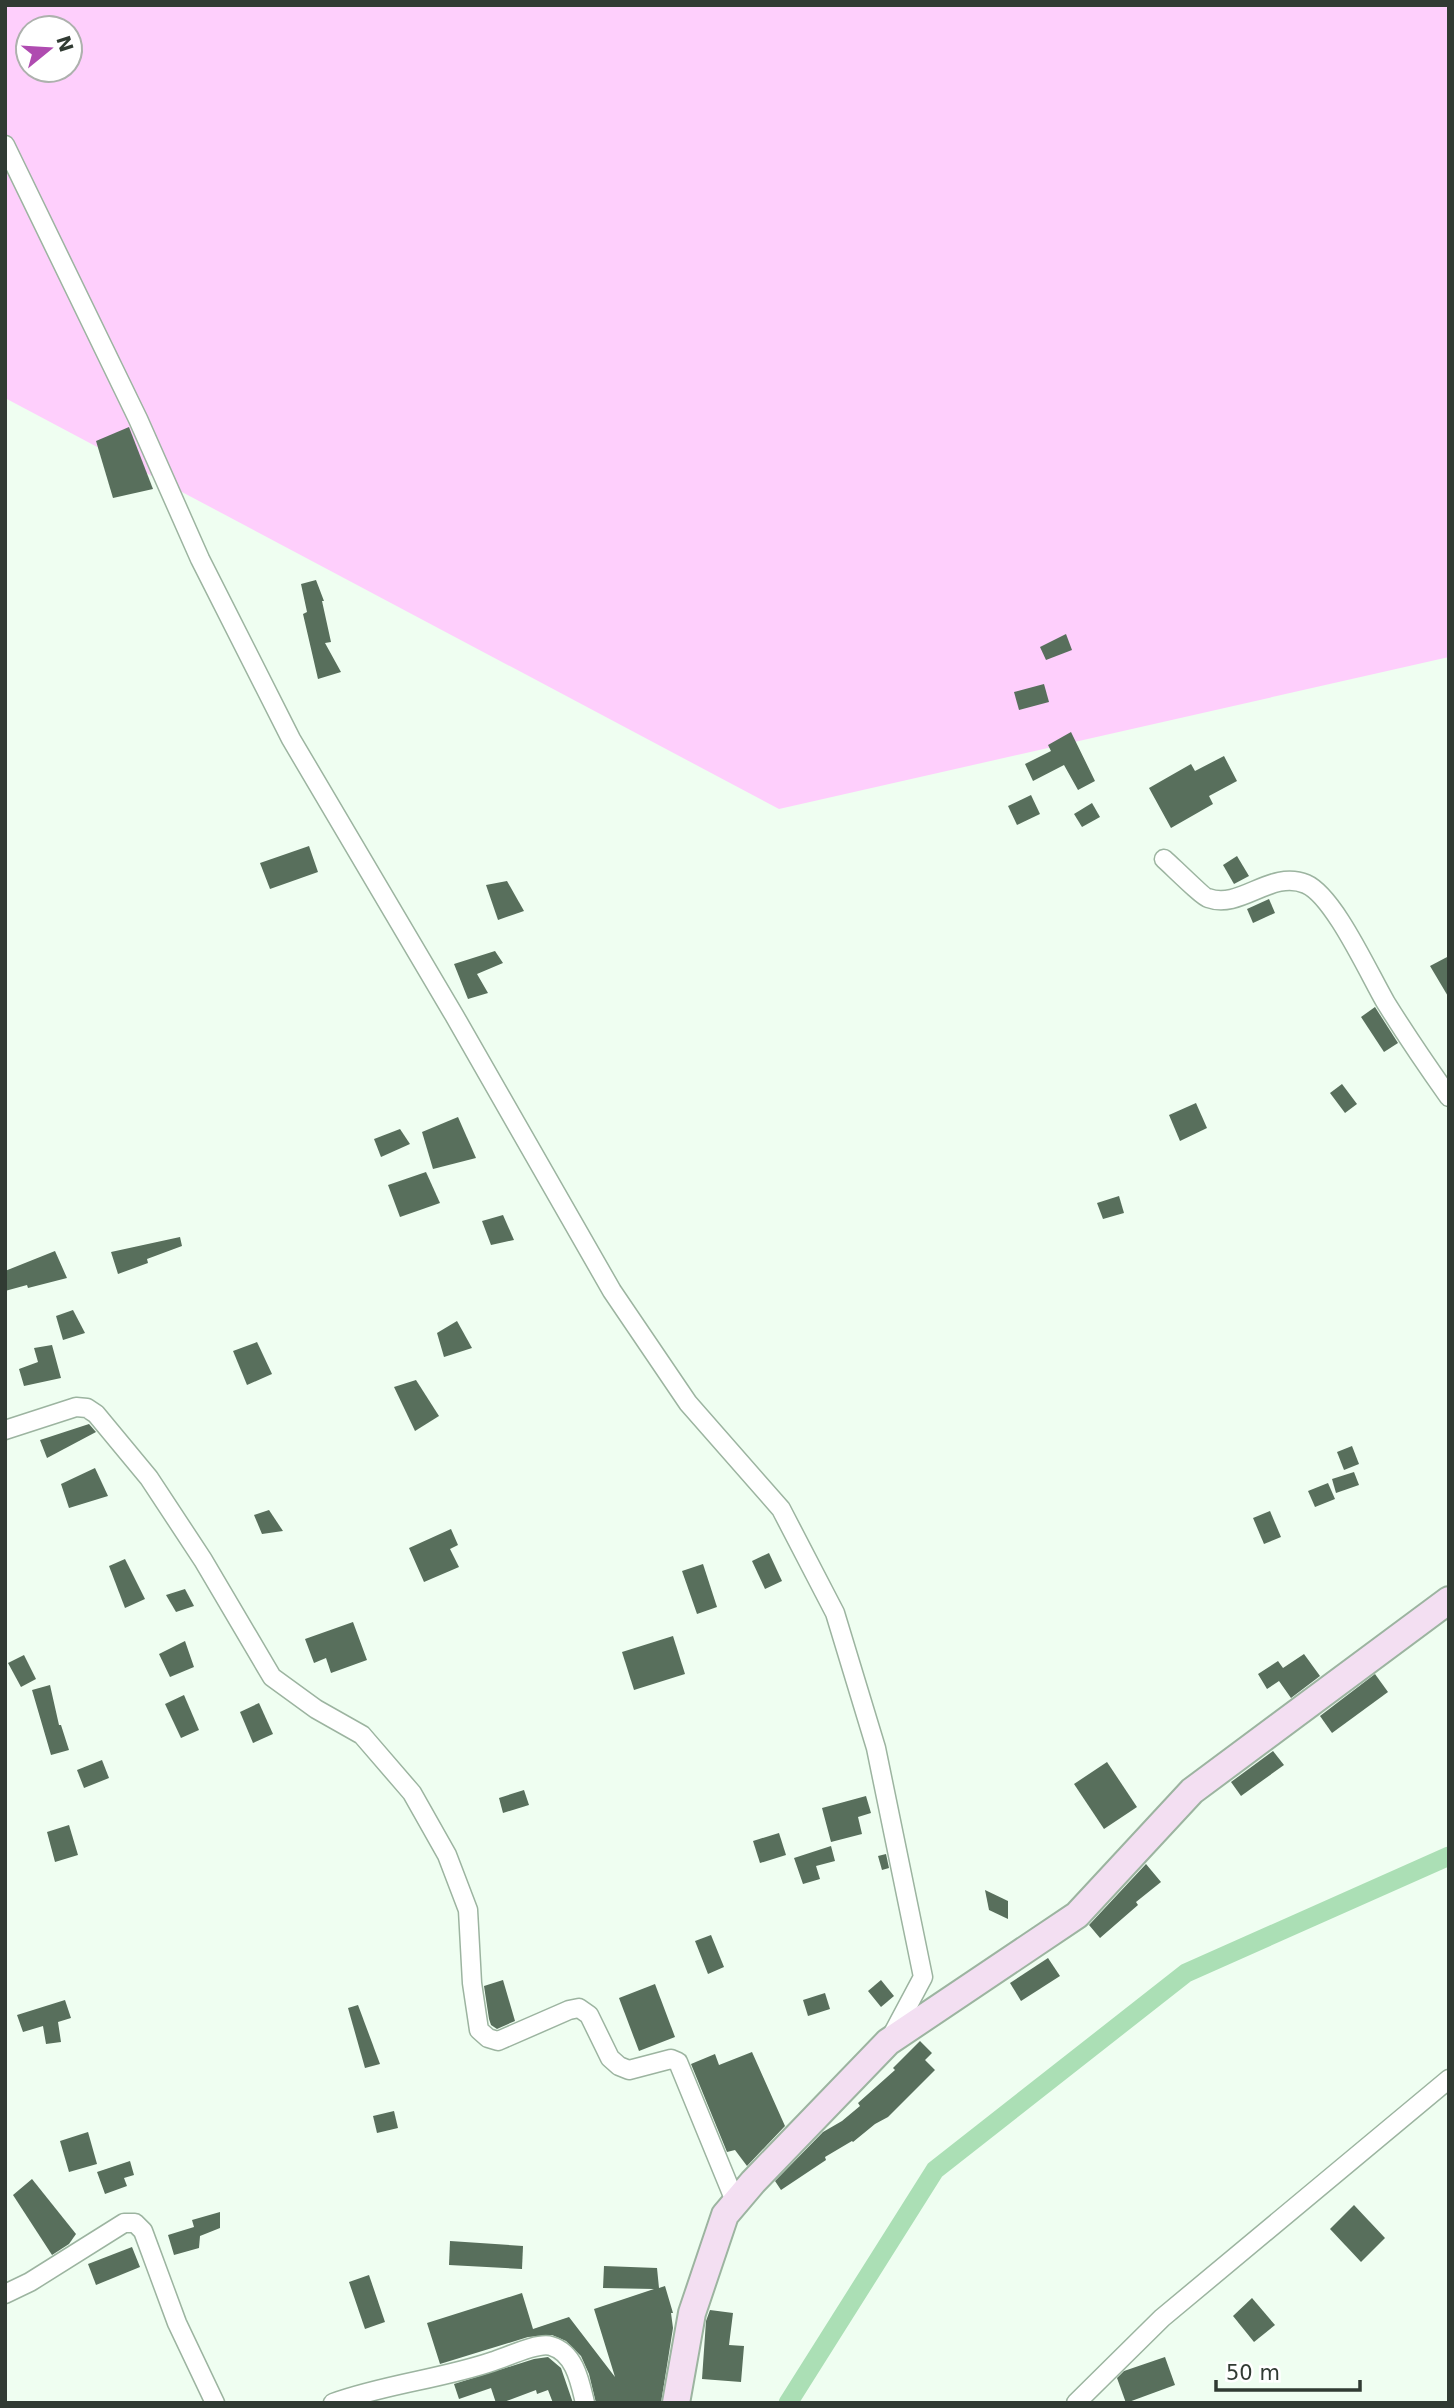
<svg xmlns="http://www.w3.org/2000/svg" width="1454" height="2408" font-family="'DejaVu Sans',sans-serif">
	<style>
		.green { fill: #fecffc; fill-rule: evenodd }
		.lines { fill: none; stroke-linecap: round; stroke-linejoin: round }
		.canal { stroke: #abdfb5; stroke-width: 19 }
		.building { fill: #586f5c }
		.street-casing { stroke: #9cb4a0; stroke-width: 21 }
		.secondary-casing { stroke: #9cb4a0; stroke-width: 30 }
		.street { stroke: #fff; stroke-width: 18 }
		.secondary { stroke: #f3dff2; stroke-width: 26 }
	</style>
	<rect width="100%" height="100%" fill="#effef1"/>
	<path class="green" d="M 5,5 L 1449,5 L 1449,657 L 779,809 L 5,398 ZM 28,28 L 70,28 L 70,70 L 28,70 Z"/>
	<g class="lines">
		<polyline class="canal" points="788,2403 935,2170 1186,1973 1449,1856"/>
	</g>
	<g class="building">
		<polygon points="129,427 153,489 113,498 96,441"/>
		<polygon points="316,580 324,601 322,601 331,642 325,643 341,672 318,679 303,614 307,612 301,584"/>
		<polygon points="1066,634 1072,650 1046,660 1040,647"/>
		<polygon points="1044,684 1049,702 1019,710 1014,692"/>
		<polygon points="1071,732 1095,781 1078,790 1064,765 1033,781 1025,764 1051,751 1048,745"/>
		<polygon points="1224,756 1237,781 1209,796 1213,804 1171,828 1149,788 1191,764 1195,771"/>
		<polygon points="1031,795 1040,814 1017,825 1008,806"/>
		<polygon points="1092,803 1100,817 1082,827 1074,814"/>
		<polygon points="309,846 318,872 270,889 260,863"/>
		<polygon points="1237,856 1249,876 1234,884 1223,865"/>
		<polygon points="507,881 524,911 498,920 486,885"/>
		<polygon points="1269,899 1275,913 1253,923 1247,909"/>
		<polygon points="495,951 503,963 477,974 488,993 468,999 454,964"/>
		<polygon points="1449,956 1449,998 1430,966"/>
		<polygon points="1375,1007 1398,1043 1384,1052 1361,1017"/>
		<polygon points="1342,1084 1357,1104 1345,1113 1330,1093"/>
		<polygon points="1196,1103 1207,1128 1180,1141 1169,1115"/>
		<polygon points="458,1117 476,1158 433,1169 422,1132"/>
		<polygon points="400,1129 410,1144 381,1157 374,1139"/>
		<polygon points="426,1172 440,1203 400,1217 388,1185"/>
		<polygon points="1119,1196 1124,1213 1103,1219 1097,1203"/>
		<polygon points="503,1215 514,1240 491,1245 482,1221"/>
		<polygon points="180,1237 182,1246 147,1259 148,1263 118,1274 111,1252"/>
		<polygon points="55,1251 67,1278 28,1288 27,1285 5,1291 5,1271"/>
		<polygon points="73,1310 85,1333 63,1340 56,1316"/>
		<polygon points="457,1321 472,1348 444,1357 437,1333"/>
		<polygon points="257,1342 272,1374 247,1385 233,1351"/>
		<polygon points="52,1345 61,1378 24,1386 19,1369 38,1362 34,1348"/>
		<polygon points="416,1380 439,1416 415,1431 394,1387"/>
		<polygon points="89,1424 96,1432 47,1458 40,1440"/>
		<polygon points="1352,1446 1359,1464 1344,1470 1337,1452"/>
		<polygon points="95,1468 108,1496 69,1508 61,1484"/>
		<polygon points="1354,1472 1359,1485 1336,1493 1332,1479"/>
		<polygon points="1328,1483 1335,1499 1315,1507 1308,1491"/>
		<polygon points="269,1510 283,1531 262,1534 254,1515"/>
		<polygon points="1270,1511 1281,1537 1264,1544 1253,1518"/>
		<polygon points="451,1529 458,1545 450,1549 459,1567 424,1582 409,1548"/>
		<polygon points="769,1553 782,1581 765,1589 752,1561"/>
		<polygon points="125,1559 145,1599 125,1608 109,1566"/>
		<polygon points="703,1564 717,1607 697,1614 682,1571"/>
		<polygon points="185,1589 194,1606 176,1612 166,1595"/>
		<polygon points="353,1622 367,1660 331,1673 326,1658 314,1663 305,1639"/>
		<polygon points="673,1636 685,1674 634,1690 622,1652"/>
		<polygon points="185,1641 194,1667 170,1677 159,1654"/>
		<polygon points="1304,1654 1320,1676 1291,1698 1279,1681 1267,1689 1258,1674 1278,1661 1283,1668"/>
		<polygon points="24,1655 36,1679 21,1687 8,1663"/>
		<polygon points="1375,1674 1388,1692 1332,1733 1320,1716"/>
		<polygon points="50,1685 59,1725 61,1725 69,1750 51,1755 32,1690"/>
		<polygon points="184,1695 199,1730 181,1738 165,1704"/>
		<polygon points="259,1703 273,1734 253,1743 240,1712"/>
		<polygon points="1273,1751 1284,1765 1241,1796 1231,1782"/>
		<polygon points="102,1760 109,1778 84,1788 77,1770"/>
		<polygon points="1107,1762 1137,1807 1104,1829 1074,1784"/>
		<polygon points="524,1790 529,1805 503,1813 499,1798"/>
		<polygon points="866,1796 871,1813 858,1817 862,1834 831,1842 822,1808"/>
		<polygon points="69,1825 78,1855 55,1862 47,1832"/>
		<polygon points="779,1833 786,1855 760,1863 753,1841"/>
		<polygon points="831,1846 835,1861 816,1866 820,1879 803,1884 794,1858"/>
		<polygon points="886,1854 889,1868 882,1870 878,1856"/>
		<polygon points="1146,1864 1161,1882 1136,1902 1138,1905 1100,1938 1089,1925"/>
		<polygon points="985,1890 1008,1901 1008,1919 989,1910"/>
		<polygon points="711,1935 724,1967 708,1974 695,1941"/>
		<polygon points="1048,1958 1060,1976 1021,2001 1010,1983"/>
		<polygon points="503,1980 515,2021 497,2029 491,2025 489,2019 484,1986"/>
		<polygon points="881,1980 894,1996 881,2007 868,1991"/>
		<polygon points="655,1984 675,2037 639,2051 619,1998"/>
		<polygon points="825,1993 830,2009 808,2016 803,2000"/>
		<polygon points="65,2000 71,2018 58,2022 61,2042 46,2044 43,2026 23,2032 17,2015"/>
		<polygon points="358,2005 380,2064 365,2068 348,2008"/>
		<polygon points="920,2041 932,2053 925,2060 935,2070 888,2117 875,2124 853,2142 852,2141 825,2157 826,2160 781,2190 775,2181 823,2132 842,2121 860,2106 858,2103 895,2070 893,2068"/>
		<polygon points="752,2052 785,2126 747,2166 735,2150 727,2152 691,2064 715,2054 719,2065"/>
		<polygon points="394,2111 398,2128 377,2133 373,2116"/>
		<polygon points="88,2132 97,2164 69,2172 60,2141"/>
		<polygon points="130,2161 134,2175 124,2178 127,2186 105,2194 97,2172"/>
		<polygon points="32,2179 76,2234 69,2244 52,2255 13,2195"/>
		<polygon points="1354,2205 1385,2238 1361,2262 1330,2229"/>
		<polygon points="220,2212 220,2228 200,2236 199,2248 174,2255 168,2235 194,2227 192,2220"/>
		<polygon points="450,2241 523,2246 522,2269 449,2265"/>
		<polygon points="132,2247 140,2267 96,2285 88,2264"/>
		<polygon points="604,2266 657,2268 659,2288 665,2286 673,2313 671,2313 673,2328 661,2403 596,2403 589,2374 581,2356 566,2341 552,2335 528,2337 440,2364 427,2323 522,2293 533,2329 569,2317 615,2377 594,2309 654,2289 603,2288"/>
		<polygon points="369,2275 385,2322 365,2329 349,2282"/>
		<polygon points="1252,2298 1275,2325 1254,2342 1233,2316"/>
		<polygon points="710,2310 733,2313 729,2345 744,2346 741,2382 702,2379 706,2321"/>
		<polygon points="548,2357 561,2368 573,2403 553,2403 548,2390 537,2394 536,2390 501,2403 496,2403 491,2388 459,2399 454,2384 534,2359"/>
		<polygon points="1165,2357 1175,2385 1126,2403 1117,2378 1124,2371"/>
	</g>
	<g class="lines">
		<g class="street-casing">
			<g id="street">
				<polyline points="5,145 138,419 200,559 291,739 454,1015 612,1291 688,1403 781,1509 835,1613 876,1748 923,1977 891,2037"/>
				<path d="M 1164,859 C 1171,865 1203,897 1208,898 C 1241,910 1271,869 1306,884 C 1334,896 1369,974 1386,1003 C 1406,1035 1427,1066 1449,1097"/>
				<polyline points="5,1430 76,1407 87,1408 96,1414 149,1478 203,1560 272,1677 316,1709 362,1735 412,1793 447,1855 468,1910 472,1983 479,2030 488,2038 498,2041 569,2010 579,2008 589,2015 610,2058 619,2066 629,2070 671,2059 678,2062 735,2201"/>
				<polyline points="5,2294 30,2282 124,2223 135,2223 143,2231 177,2323 215,2403"/>
				<path d="M 333,2403 C 385,2384 442,2379 494,2361 C 507,2357 538,2342 551,2346 C 575,2353 580,2382 585,2403"/>
				<polyline points="1076,2403 1162,2318 1449,2079"/>
			</g>
		</g>
		<g class="secondary-casing">
			<polyline id="secondary" points="676,2403 692,2313 725,2215 753,2182 888,2042 1077,1915 1192,1791 1449,1600"/>
		</g>
		<use href="#street" class="street"/>
		<use href="#secondary" class="secondary"/>
	</g>
	<rect width="1454" height="2408" fill="none" stroke="#313b33" stroke-width="14"/>
	<g transform="translate(49 49) rotate(72)"><circle r="33" fill="#ffffff" stroke="#adb1ad" stroke-width="2"/>
	<path d="M0-5L12 26L0 18L-12 26Z" fill="#af4bb0"/>
	<text y="-10" font-size="19" font-weight="bold" text-anchor="middle" fill="#313b33">N</text>
	</g>
	<path d="M1216 2380v10h144v-10" fill="none" stroke="#313b33" stroke-width="3.5"/>
	<text x="1226" y="2380" font-size="21" fill="#313b33" stroke="#ffffff" stroke-width="5" paint-order="stroke">50 m</text>
</svg>
